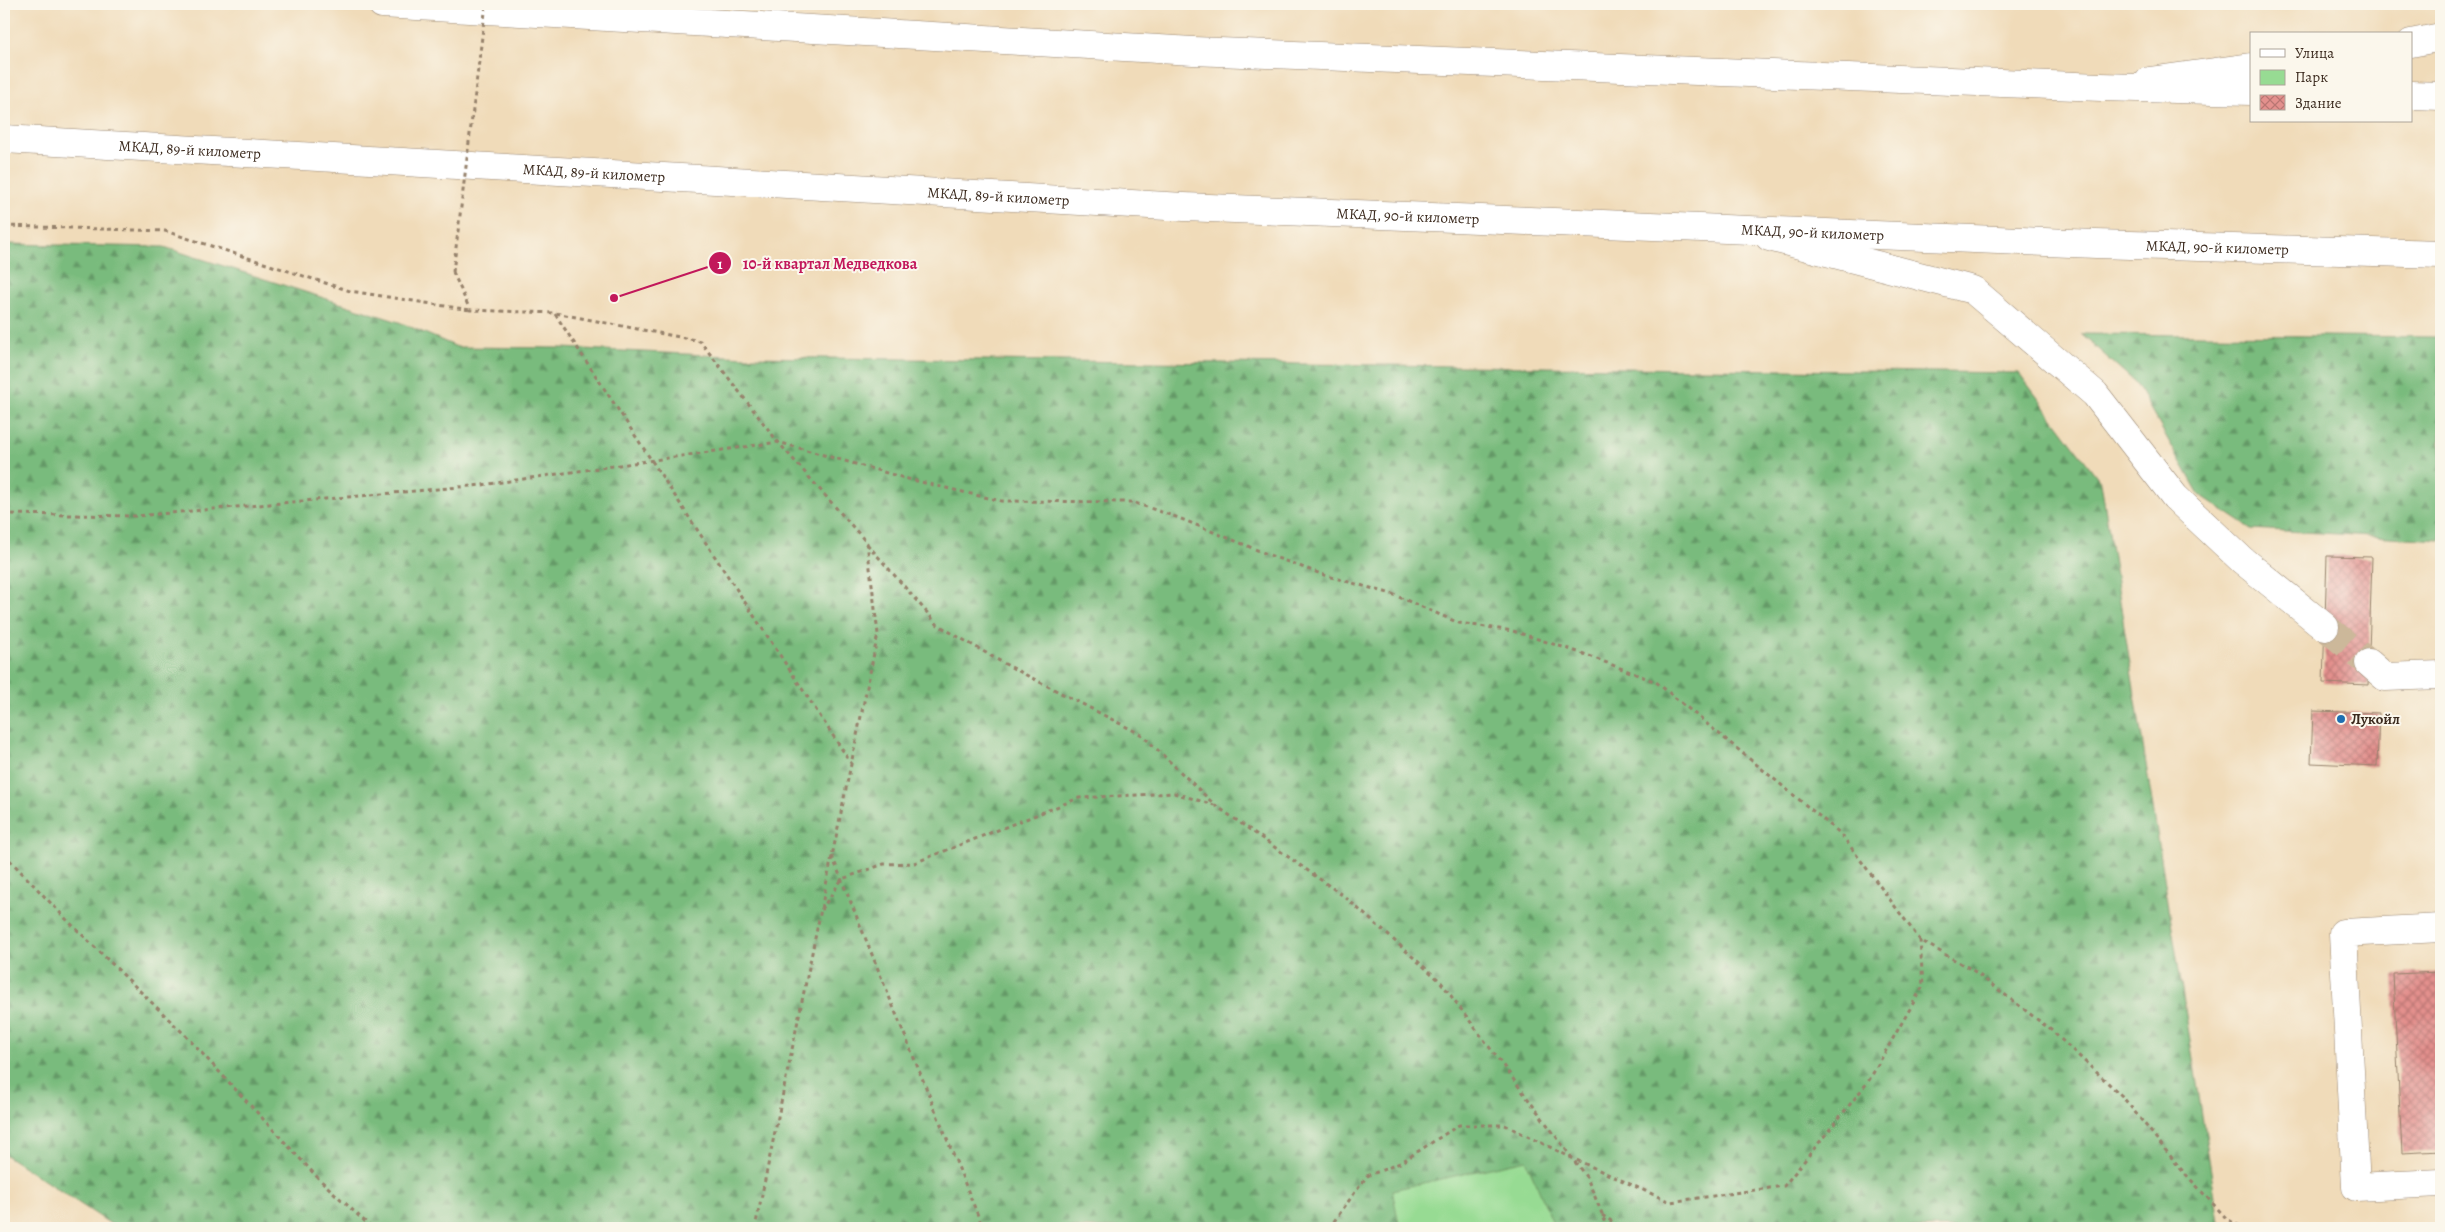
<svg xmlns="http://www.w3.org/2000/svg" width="2445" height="1232" font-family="Alegreya,serif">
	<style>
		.forest { fill: url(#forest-firs); stroke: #5a724e }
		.green { fill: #97db93; stroke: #698258 }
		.building { fill: url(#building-cross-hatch) }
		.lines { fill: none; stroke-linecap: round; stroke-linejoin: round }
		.minor-tunnel { stroke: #ccb89a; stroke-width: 28; stroke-dasharray: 28 14; stroke-linecap: butt }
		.minor-casing { stroke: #96826c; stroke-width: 29 }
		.highway-casing { stroke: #96826c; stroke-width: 29 }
		.path { stroke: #96826c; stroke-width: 3; stroke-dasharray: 4 4; stroke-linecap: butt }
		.minor { stroke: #fff; stroke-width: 28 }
		.highway { stroke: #fff; stroke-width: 28 }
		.path-bridge { stroke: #96826c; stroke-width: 3; stroke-dasharray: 4 4; stroke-linecap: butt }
		.poi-dot { fill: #1f6fb2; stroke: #fbf7ec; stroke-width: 2 }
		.labels { text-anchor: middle; stroke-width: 4; stroke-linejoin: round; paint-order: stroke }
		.street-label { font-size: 15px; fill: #3b2a1e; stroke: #fbf7ec }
		.poi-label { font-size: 15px; font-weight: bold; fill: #3b2a1e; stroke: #fbf7ec; text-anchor: start }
		.leader { fill: none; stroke: #c2185b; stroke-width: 2 }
		.callout-dot { fill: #c2185b; stroke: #fbf7ec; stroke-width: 2 }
		.mark-label { font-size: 15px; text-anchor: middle; font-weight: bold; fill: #fff }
		.callout-label { font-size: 16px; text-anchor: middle; font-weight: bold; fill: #c2185b; stroke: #fbf7ec; stroke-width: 4; stroke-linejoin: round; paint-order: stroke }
	</style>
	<defs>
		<pattern id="forest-firs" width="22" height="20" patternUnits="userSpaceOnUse" patternTransform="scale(1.25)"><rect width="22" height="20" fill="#79bb7d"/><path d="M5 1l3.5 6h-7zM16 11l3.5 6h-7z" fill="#649866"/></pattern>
		<pattern id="building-cross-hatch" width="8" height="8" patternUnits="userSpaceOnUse" patternTransform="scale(1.25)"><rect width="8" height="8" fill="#e3908d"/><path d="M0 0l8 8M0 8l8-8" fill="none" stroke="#b97673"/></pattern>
	</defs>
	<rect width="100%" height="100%" fill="#fbf7ec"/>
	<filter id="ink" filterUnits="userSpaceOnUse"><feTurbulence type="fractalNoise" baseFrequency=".02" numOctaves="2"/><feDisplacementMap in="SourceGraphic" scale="10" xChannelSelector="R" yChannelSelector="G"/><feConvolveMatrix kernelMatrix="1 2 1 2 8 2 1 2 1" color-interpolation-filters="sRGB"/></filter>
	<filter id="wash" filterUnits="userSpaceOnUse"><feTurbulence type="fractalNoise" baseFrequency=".0096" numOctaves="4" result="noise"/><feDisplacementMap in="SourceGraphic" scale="20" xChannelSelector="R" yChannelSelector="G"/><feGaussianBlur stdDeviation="1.12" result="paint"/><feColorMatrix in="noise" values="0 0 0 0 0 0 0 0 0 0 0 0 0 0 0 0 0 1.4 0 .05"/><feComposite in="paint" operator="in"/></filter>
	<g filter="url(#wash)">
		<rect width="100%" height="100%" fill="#f0dbb9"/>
		<g class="forest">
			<polygon points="4,244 164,247 399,322 457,347 562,348 747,357 2019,373 2101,482 2220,1228 117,1228 4,1154"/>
			<polygon points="2081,334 2441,337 2441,540 2251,529 2199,494 2135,382"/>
		</g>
		<polygon class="green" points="1526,1160 1555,1228 1400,1228 1392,1190"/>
		<g id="blocks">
			<g class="building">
				<polygon points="2327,556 2372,557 2368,685 2323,683"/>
				<polygon points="2313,711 2379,713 2377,766 2311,763"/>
				<polygon points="2441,972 2441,1151 2402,1153 2393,974"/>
			</g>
		</g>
	</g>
	<g filter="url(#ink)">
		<use href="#blocks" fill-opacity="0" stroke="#96826c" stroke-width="1"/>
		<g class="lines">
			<polyline class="minor-tunnel" points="2325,627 2369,663"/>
			<g class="minor-casing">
				<g id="minor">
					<polyline points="2411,43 2441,37"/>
					<polyline points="2149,81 2251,67"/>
					<polyline points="1769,237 1973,290 2095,394 2175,497 2242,560 2325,627"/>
					<polyline points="2369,663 2385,677 2441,675"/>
					<polyline points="2441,928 2343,933 2356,1187 2441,1183"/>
				</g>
			</g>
			<g class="highway-casing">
				<g id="highway">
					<polyline points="382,4 1193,51 2101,87 2251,91"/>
					<polyline points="2411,95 2441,96"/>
					<path id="s1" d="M 4,139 L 1184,207 L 2096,244 L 2441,254"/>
				</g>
			</g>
			<g class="path">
				<polyline points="4,226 165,231 350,291 470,310"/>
				<polyline points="453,272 470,310 555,313 700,341 778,442 867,543 878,634 755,1228"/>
				<polyline points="555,314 851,763"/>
				<polyline points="4,514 136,516 482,485 778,442 908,479 1001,501 1132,502 1179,518 1277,558 1324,575 1392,594 1459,623 1513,631 1584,654 1656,682 1841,834 1920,940 1974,971 2051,1030 2122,1096 2180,1168 2227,1219 2243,1228"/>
				<polyline points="867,544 938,625 1005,664 1142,735 1215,805 1345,897 1440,981 1587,1178 1608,1228"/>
				<polyline points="4,854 66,919 184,1034 319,1179 372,1228"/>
				<polyline points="832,856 983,1228"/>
				<polyline points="821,910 842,879 884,864 914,863 1079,798 1174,793 1214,805"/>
				<polyline points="1602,1215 1622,1228"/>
				<polyline points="1329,1228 1367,1176 1400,1163 1459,1125 1505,1125 1572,1158 1670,1202 1784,1186 1868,1082 1923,986 1920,940"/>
			</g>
			<use href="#minor" class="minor"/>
			<use href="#highway" class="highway"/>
			<polyline class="path-bridge" points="453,272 486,4"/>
		</g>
	</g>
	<circle class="poi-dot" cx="2341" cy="719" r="5"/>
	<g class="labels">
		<g class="street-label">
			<text dy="5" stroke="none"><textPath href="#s1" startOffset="186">МКАД, 89-й километр</textPath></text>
			<text dy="5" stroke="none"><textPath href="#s1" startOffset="591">МКАД, 89-й километр</textPath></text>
			<text dy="5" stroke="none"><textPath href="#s1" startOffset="996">МКАД, 89-й километр</textPath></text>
			<text dy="5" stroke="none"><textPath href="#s1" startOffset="1406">МКАД, 90-й километр</textPath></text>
			<text dy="5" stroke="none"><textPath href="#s1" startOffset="1811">МКАД, 90-й километр</textPath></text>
			<text dy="5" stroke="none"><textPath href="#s1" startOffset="2216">МКАД, 90-й километр</textPath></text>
		</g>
		<g class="poi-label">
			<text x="2351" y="724">Лукойл</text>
		</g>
	</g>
	<path class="leader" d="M614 298L720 263"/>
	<g class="callout-dot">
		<circle cx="614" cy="298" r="5"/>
		<circle cx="720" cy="263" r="12"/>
	</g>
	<g class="mark-label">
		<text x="720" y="269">1</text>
	</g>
	<g class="callout-label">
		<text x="830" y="269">10-й квартал Медведкова</text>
	</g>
	<rect width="2445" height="1232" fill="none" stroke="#fbf7ec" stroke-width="20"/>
	<rect x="2250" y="32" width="162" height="90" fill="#fbf7ec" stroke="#aea59a"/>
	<rect x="2260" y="49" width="25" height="8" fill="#ffffff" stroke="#aea59a"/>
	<text x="2295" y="58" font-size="15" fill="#3b2a1e">Улица</text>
	<rect x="2260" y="70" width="25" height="15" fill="#97db93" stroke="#aea59a"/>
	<text x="2295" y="82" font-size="15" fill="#3b2a1e">Парк</text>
	<rect x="2260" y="95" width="25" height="15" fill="url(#building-cross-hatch)" stroke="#aea59a"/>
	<text x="2295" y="108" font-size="15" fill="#3b2a1e">Здание</text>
</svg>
